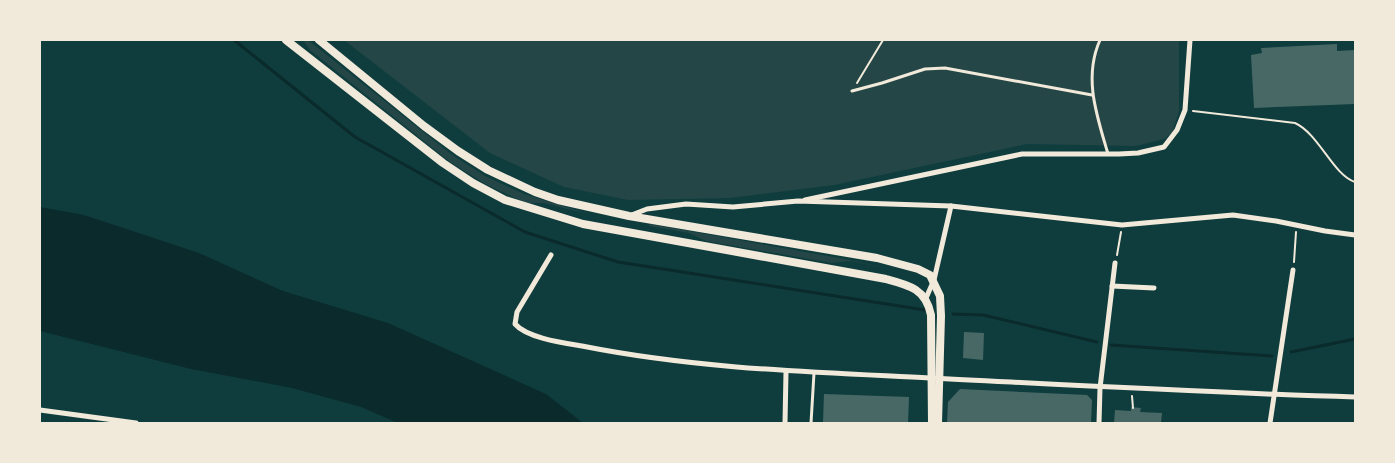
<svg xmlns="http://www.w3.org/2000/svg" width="1395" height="463" font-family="Raleway,sans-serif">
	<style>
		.green { fill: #244646 }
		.water { fill: #0a2a2b }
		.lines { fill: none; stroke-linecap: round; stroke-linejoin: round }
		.stream { stroke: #0a2a2b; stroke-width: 3 }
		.building { fill: #486865 }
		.path { stroke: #f1e9da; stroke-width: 2 }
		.service { stroke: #f1e9da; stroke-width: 3 }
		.minor { stroke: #f1e9da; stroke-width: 5 }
		.secondary { stroke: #f1e9da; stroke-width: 8 }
	</style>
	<rect width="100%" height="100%" fill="#0f3d3e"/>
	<g class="green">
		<polygon points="303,40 308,40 451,154 485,176 524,194 592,215 544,203 526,203 487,185 450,162 310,50"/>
		<polygon points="344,40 1179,40 1179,111 1172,133 1164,139 1136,146 1027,144 834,185 730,198 628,200 564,187 490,153"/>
		<polygon points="650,224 850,260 895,270 851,261 832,263 706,241 689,233 649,226"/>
	</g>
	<polygon class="water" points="40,207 84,215 199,253 283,291 388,323 546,394 583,423 398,423 361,407 292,388 191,369 40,331"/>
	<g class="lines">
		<g class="stream">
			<polyline points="234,40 355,137 525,232 618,262 925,310"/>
			<polyline points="953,314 983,315 1097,342"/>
			<polyline points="1111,345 1272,356"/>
			<polyline points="1291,352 1355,339"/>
		</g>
	</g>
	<g class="building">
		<polygon points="1337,44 1337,51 1355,50 1355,104 1254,108 1251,55 1262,53 1261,48"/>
		<polygon points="964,332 984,333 983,360 963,358"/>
		<polygon points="960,389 1087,395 1092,400 1091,423 947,423 948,402"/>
		<polygon points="824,394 909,397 908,423 823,422"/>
		<polygon points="1131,407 1141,408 1140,412 1162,413 1161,423 1114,423 1115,410 1131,411"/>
	</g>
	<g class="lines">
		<g class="path">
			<polyline points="857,83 883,40"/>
			<path d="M 1193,111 L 1295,123 C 1319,134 1333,175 1355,182"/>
			<polyline points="1117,255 1121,232"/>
			<polyline points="1294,262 1296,232"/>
			<polyline points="1132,396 1133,408"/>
		</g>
		<g class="service">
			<path d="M 1100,40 C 1083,78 1097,116 1108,154"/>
			<polyline points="852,91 882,83 925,69 945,68 1092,95"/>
			<polyline points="811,423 814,373"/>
		</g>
		<g class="minor">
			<polyline points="805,200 1022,154 1119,154 1138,153 1164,147 1177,130 1185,110 1190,40"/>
			<polyline points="629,216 647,209 686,204 733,207 798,201 951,206 1122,225 1233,215 1276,221 1325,231 1355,235"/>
			<path d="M 551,255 L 517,312 L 515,324 C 527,338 564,343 582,346 C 698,369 812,372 930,378 C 1071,385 1213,393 1355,397"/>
			<polyline points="1112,286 1154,288"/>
			<polyline points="926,298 934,280 951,206"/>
			<polyline points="40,410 136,423"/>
			<polyline points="785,423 786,372"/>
			<polyline points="1099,423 1100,388 1115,263"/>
			<polyline points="1270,423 1293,270"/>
		</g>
		<g class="secondary">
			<path d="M 286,40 L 443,163 L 473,183 L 505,200 L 583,224 L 886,279 C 909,285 926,289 931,315 L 932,423"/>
			<polyline points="319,40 424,126 458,151 488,170 535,192 558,200 629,216 877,258 918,269 930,275 940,296 941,316 938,423"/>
		</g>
	</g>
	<rect width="1395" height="463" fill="none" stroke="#f1e9da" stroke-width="82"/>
</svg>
